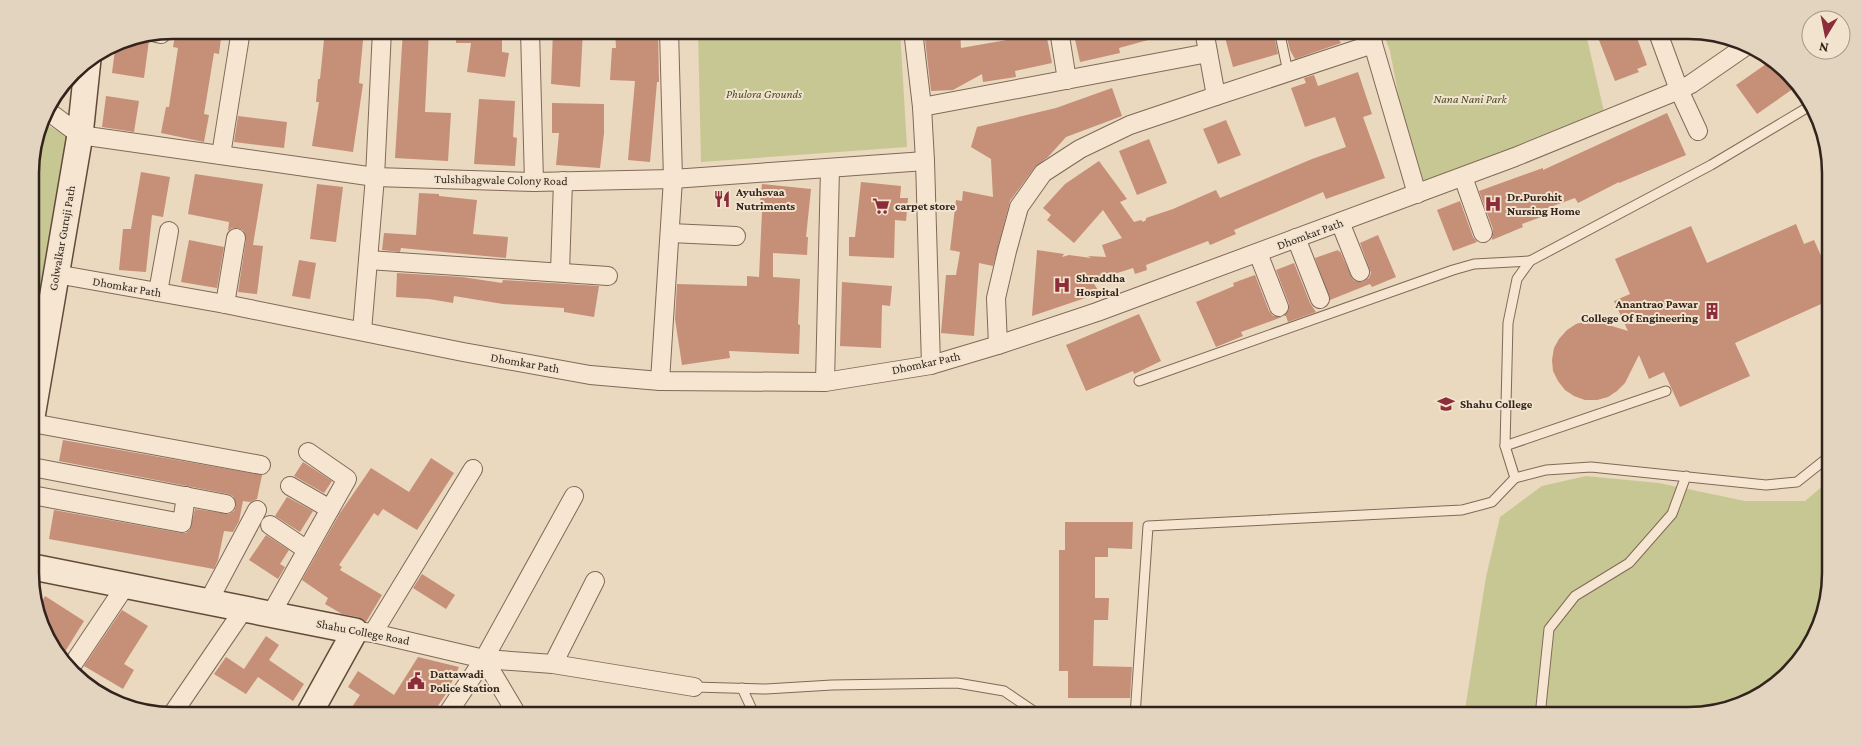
<svg xmlns="http://www.w3.org/2000/svg" width="1861" height="746" font-family="'Crimson Pro',serif">
	<style>
		.green { fill: #c7c794 }
		.building { fill: #c68f77 }
		.lines { fill: none; stroke-linecap: round; stroke-linejoin: round }
		.lane-casing { stroke: #816959; stroke-width: 11 }
		.street-casing { stroke: #816959; stroke-width: 20 }
		.secondary-casing { stroke: #634b3c; stroke-width: 28 }
		.lane { stroke: #f6e6d1; stroke-width: 9 }
		.street { stroke: #f6e6d1; stroke-width: 18 }
		.secondary { stroke: #f6e6d1; stroke-width: 25 }
		.labels { text-anchor: middle; stroke-width: 4; stroke-linejoin: round; paint-order: stroke }
		.park-label { font-size: 12px; font-style: italic; fill: #474d24; stroke: #f2e3ce }
		.street-label { font-size: 12px; fill: #32241c; stroke: #f2e3ce }
		.poi-label { font-size: 12px; font-weight: bold; fill: #32241c; stroke: #f2e3ce; text-anchor: start }
		.rim { fill: none; stroke: #32241c; stroke-width: 2.5 }
	</style>
	<rect width="100%" height="100%" fill="#ead8bf"/>
	<g class="green">
		<polygon points="698,30 900,30 907,147 701,162"/>
		<polygon points="1382,30 1585,30 1606,120 1417,194 1390,51"/>
		<polygon points="41,122 79,142 32,418 30,163"/>
		<polygon points="1586,476 1659,483 1745,501 1805,501 1831,479 1831,574 1823,620 1775,687 1698,716 1464,716 1486,577 1500,517 1542,486"/>
	</g>
	<g class="building">
		<polygon points="176,30 222,30 219,54 214,53 204,114 209,115 204,142 161,133 166,107 169,107 178,48 173,47"/>
		<polygon points="325,30 364,30 359,83 363,84 353,152 312,146 319,102 316,102 318,79 320,79"/>
		<polygon points="403,30 429,30 425,112 451,113 448,161 395,158"/>
		<polygon points="456,30 502,30 502,52 509,53 505,77 467,72 471,43 456,43"/>
		<polygon points="553,30 583,30 580,87 551,84"/>
		<polygon points="615,30 658,30 659,82 657,82 650,162 628,160 635,81 610,80 612,48 616,48"/>
		<polygon points="924,30 960,30 961,48 1046,33 1052,63 1015,71 1016,77 983,82 982,74 953,90 931,91"/>
		<polygon points="1073,30 1170,30 1170,34 1119,48 1120,53 1080,62"/>
		<polygon points="1223,30 1273,30 1278,54 1233,67"/>
		<polygon points="1285,30 1345,30 1339,40 1341,43 1295,59 1290,50"/>
		<polygon points="1595,30 1634,30 1647,65 1637,69 1639,72 1615,81"/>
		<polygon points="140,36 146,37 149,40 144,78 112,73 116,42"/>
		<polygon points="1769,62 1800,84 1757,114 1736,85"/>
		<polygon points="1358,72 1372,114 1363,117 1385,178 1326,199 1323,192 1234,230 1236,234 1210,245 1208,241 1146,265 1147,270 1135,274 1133,268 1092,281 1100,293 1032,316 1037,250 1064,254 1062,257 1069,255 1091,258 1088,256 1106,257 1102,245 1122,238 1103,210 1074,243 1047,220 1051,215 1043,208 1065,184 1099,161 1127,199 1120,202 1134,222 1141,220 1143,222 1146,220 1146,218 1173,209 1216,190 1220,198 1312,159 1346,147 1335,117 1305,127 1291,88 1306,83 1304,78 1314,75 1318,86"/>
		<polygon points="1112,88 1122,116 1066,137 1048,157 1035,167 1010,201 993,266 979,263 974,336 941,333 946,275 956,275 960,252 950,250 956,200 962,201 963,191 993,197 991,159 971,147 977,127 1056,108"/>
		<polygon points="106,96 139,101 134,132 102,127"/>
		<polygon points="479,99 515,101 513,137 517,138 515,166 474,164"/>
		<polygon points="552,103 604,104 604,133 600,168 556,165 559,133 552,133"/>
		<polygon points="1667,113 1686,155 1619,183 1619,182 1578,203 1575,198 1542,210 1544,216 1522,224 1523,227 1492,240 1493,229 1479,191 1543,168 1543,170"/>
		<polygon points="238,116 287,122 284,148 234,142"/>
		<polygon points="1226,120 1241,155 1218,164 1203,129"/>
		<polygon points="1149,139 1167,183 1137,195 1119,151"/>
		<polygon points="141,172 170,177 163,217 152,215 146,272 119,270 123,229 131,229"/>
		<polygon points="195,174 263,184 253,245 263,246 257,294 238,292 246,240 243,230 237,228 232,228 228,231 229,222 188,214"/>
		<polygon points="861,182 901,186 900,198 908,198 906,221 895,220 894,258 849,256 849,237 855,237"/>
		<polygon points="317,184 343,187 336,242 310,239"/>
		<polygon points="762,184 811,189 806,237 808,237 807,255 773,253 773,277 800,279 798,324 800,325 799,354 729,351 730,358 682,365 675,319 677,284 747,286 747,276 759,277 762,212 759,212"/>
		<polygon points="419,193 439,194 439,196 477,200 473,234 508,237 506,258 401,248 400,252 382,250 384,233 416,235"/>
		<polygon points="1460,201 1473,237 1477,242 1453,251 1437,210"/>
		<polygon points="1796,224 1804,244 1814,240 1830,276 1825,278 1830,289 1830,300 1735,343 1750,376 1680,407 1664,372 1649,379 1639,355 1625,383 1617,391 1608,397 1597,400 1585,400 1574,396 1565,390 1558,381 1553,371 1552,360 1554,348 1559,339 1567,330 1576,324 1587,321 1599,322 1628,331 1614,301 1630,294 1615,259 1691,226 1707,263"/>
		<polygon points="1378,235 1396,277 1372,287 1370,284 1330,300 1315,258 1338,250 1339,252 1340,251 1353,280 1358,282 1363,282 1369,278 1371,273 1360,243"/>
		<polygon points="189,240 224,247 217,288 181,282"/>
		<polygon points="299,260 316,263 310,299 292,296"/>
		<polygon points="1294,263 1310,303 1316,312 1288,322 1286,316 1284,316 1289,309 1289,304 1276,270"/>
		<polygon points="397,273 462,277 502,283 503,280 599,286 594,317 564,312 564,308 503,304 454,296 453,303 429,299 396,297"/>
		<polygon points="1255,275 1269,311 1273,316 1282,317 1241,332 1243,336 1216,347 1196,302 1234,286 1233,283"/>
		<polygon points="842,282 892,286 890,306 882,305 881,348 840,346"/>
		<polygon points="1139,314 1161,361 1134,374 1133,371 1086,391 1066,345"/>
		<polygon points="63,440 262,475 257,499 250,502 243,501 239,521 233,532 224,531 218,560 214,569 49,539 54,510 181,533 186,533 190,529 195,509 229,514 234,511 236,506 233,496 228,494 59,461"/>
		<polygon points="431,458 454,473 417,530 383,509 378,516 374,513 339,565 342,567 340,570 382,595 366,622 358,617 342,614 325,604 328,598 302,580 340,513 371,468 409,492"/>
		<polygon points="303,462 332,481 324,493 294,476"/>
		<polygon points="287,497 313,511 300,532 275,516"/>
		<polygon points="1065,522 1133,522 1132,549 1108,548 1108,557 1095,557 1095,598 1109,598 1108,620 1094,620 1093,666 1132,667 1130,698 1068,698 1068,671 1059,671 1059,550 1065,550"/>
		<polygon points="266,535 289,550 280,564 285,567 278,579 249,560"/>
		<polygon points="422,574 455,595 446,609 413,588"/>
		<polygon points="45,596 84,621 61,658 37,610"/>
		<polygon points="122,610 148,626 124,664 134,670 123,689 84,666"/>
		<polygon points="266,636 279,645 269,660 304,684 293,701 258,677 246,694 214,674 226,657 244,669"/>
		<polygon points="418,657 459,667 446,694 431,716 346,716 360,695 348,687 358,671 394,695"/>
	</g>
	<g class="lines">
		<g class="lane-casing">
			<g id="lane">
				<polyline points="1279,30 1288,72"/>
				<polyline points="1810,106 1711,165 1530,261 1517,279 1508,323 1505,446 1515,478 1546,470 1591,467 1766,485 1797,482 1831,455"/>
				<polyline points="1139,381 1453,270 1474,264 1530,261"/>
				<polyline points="1505,446 1666,391"/>
				<polyline points="694,687 766,689 832,685 957,683 1004,691 1041,716"/>
				<polyline points="742,688 755,716"/>
				<polyline points="1135,716 1148,526 1462,510 1492,502 1515,478"/>
				<polyline points="1540,716 1549,629 1575,596 1629,563 1672,514 1686,476"/>
			</g>
		</g>
		<g class="street-casing">
			<g id="street">
				<polyline points="530,30 534,182"/>
				<polyline points="913,30 922,107 925,161 931,365"/>
				<polyline points="1059,30 1067,80"/>
				<polyline points="1370,30 1373,44 1417,194"/>
				<polyline points="1657,30 1679,90 1698,131"/>
				<polyline points="156,33 161,34"/>
				<polyline points="1216,96 1373,44"/>
				<polyline points="922,107 1208,53"/>
				<polyline points="45,109 80,135 375,177 534,182 673,179 925,161"/>
				<polyline points="221,155 241,30"/>
				<polyline points="1463,177 1483,233"/>
				<polyline points="1340,222 1360,272"/>
				<polyline points="670,233 736,236"/>
				<polyline points="1296,238 1320,299"/>
				<polyline points="1258,253 1279,307"/>
				<polyline points="368,260 608,276"/>
				<polyline points="560,272 563,181"/>
				<polyline points="56,274 225,304 463,352 590,375 660,381 825,382 931,365 998,345 1097,312 1515,157 1679,90 1691,84 1746,46"/>
				<polyline points="158,292 169,231"/>
				<polyline points="225,304 236,238"/>
				<polyline points="362,331 375,177 382,30"/>
				<polyline points="998,345 996,298 1007,251 1019,207 1043,173 1080,149 1130,125 1216,96 1204,30"/>
				<polyline points="660,381 673,179 669,30"/>
				<polyline points="825,382 830,168"/>
				<polyline points="32,423 261,465"/>
				<polyline points="32,467 226,504"/>
				<polyline points="290,486 330,509"/>
				<polyline points="32,495 182,523 186,496"/>
				<polyline points="270,525 307,550"/>
				<polyline points="208,602 257,510"/>
				<polyline points="271,614 347,479 308,452"/>
				<polyline points="355,631 373,633 484,659 553,664 694,687"/>
				<polyline points="373,633 473,469"/>
				<polyline points="484,659 518,716"/>
				<polyline points="553,664 595,581"/>
				<polyline points="69,670 126,585"/>
				<polyline points="171,716 244,609"/>
				<polyline points="446,716 484,659 574,496"/>
			</g>
		</g>
		<g class="secondary-casing">
			<g id="secondary">
				<polyline points="32,417 80,135 88,59"/>
				<polyline points="33,567 355,631 308,716"/>
			</g>
		</g>
		<use href="#lane" class="lane"/>
		<use href="#street" class="street"/>
		<use href="#secondary" class="secondary"/>
	</g>
	<defs>
		<g id="restaurant-bare" transform="scale(1.35)"><path d="M-5-6h1v4h1v-4h1v4h1v-4h1v5L-1.5 .5V6h-2V.5L-5-1ZM5-6V6H3V1.5H1.5Q1.5-4 5-6Z" fill="#8c2d39" stroke="#f2e3ce" stroke-width="2.5" paint-order="stroke"/></g>
		<g id="hospital-bare" transform="scale(1.35)"><path d="M-5-5h3v3.5h4V-5h3V5h-3V1.5h-4V5h-3Z" fill="#8c2d39" stroke="#f2e3ce" stroke-width="2.5" paint-order="stroke"/></g>
		<g id="supermarket-bare" transform="scale(1.35)"><path d="M-6-5.5h2.5l.6 2H6L4.5 2H-2.5L-4.4-4H-6ZM-1.5 3.2a1.3 1.3 0 1 0 .1 0ZM3 3.2a1.3 1.3 0 1 0 .1 0Z" fill="#8c2d39" stroke="#f2e3ce" stroke-width="2.5" paint-order="stroke"/></g>
		<g id="building-bare" transform="scale(1.35)"><path d="M-4-6H4V6H1V3H-1V6H-4ZM-2.5-4.3h1.7v1.8h-1.7ZM.8-4.3h1.7v1.8H.8ZM-2.5-1h1.7V.8h-1.7ZM.8-1h1.7V.8H.8Z" fill="#8c2d39" stroke="#f2e3ce" stroke-width="2.5" paint-order="stroke"/></g>
		<g id="university-bare" transform="scale(1.35)"><path d="M0-5L7-2L0 1L-7-2ZM-4 1L0 2.5L4 1V4Q0 6-4 4Z" fill="#8c2d39" stroke="#f2e3ce" stroke-width="2.5" paint-order="stroke"/></g>
		<g id="civic-bare" transform="scale(1.35)"><path d="M-.6-6.5H3V-4.5H.6V-3L4-1V1h2V6H-6V1h2V-1L-.6-3ZM-1.2 2.5V6h2.4V2.5Z" fill="#8c2d39" stroke="#f2e3ce" stroke-width="2.5" paint-order="stroke"/></g>
	</defs>
	<g fill-rule="evenodd">
		<use href="#restaurant-bare" x="722" y="199"/>
		<use href="#hospital-bare" x="1493" y="204"/>
		<use href="#supermarket-bare" x="881" y="206"/>
		<use href="#hospital-bare" x="1062" y="285"/>
		<use href="#building-bare" x="1712" y="311"/>
		<use href="#university-bare" x="1446" y="404"/>
		<use href="#civic-bare" x="416" y="681"/>
	</g>
	<g class="labels">
		<g class="park-label">
			<text x="764" y="98">Phulora Grounds</text>
			<text x="1470" y="103">Nana Nani Park</text>
		</g>
		<g class="street-label">
			<text transform="translate(501 180) rotate(1)" y="4">Tulshibagwale Colony Road</text>
			<text transform="translate(1310 234) rotate(-20)" y="4">Dhomkar Path</text>
			<text transform="translate(62 238) rotate(-80)" y="4">Golwalkar Guruji Path</text>
			<text transform="translate(127 287) rotate(10)" y="4">Dhomkar Path</text>
			<text transform="translate(525 363) rotate(10)" y="4">Dhomkar Path</text>
			<text transform="translate(926 363) rotate(-12)" y="4">Dhomkar Path</text>
			<text transform="translate(363 632) rotate(11)" y="4">Shahu College Road</text>
		</g>
		<g class="poi-label">
			<text x="736" y="196">Ayuhsvaa<tspan x="736" dy="14">Nutriments</tspan></text>
			<text x="1507" y="201">Dr.Purohit<tspan x="1507" dy="14">Nursing Home</tspan></text>
			<text x="895" y="210">carpet store</text>
			<text x="1076" y="282">Shraddha<tspan x="1076" dy="14">Hospital</tspan></text>
			<text x="1698" y="308" text-anchor="end">Anantrao Pawar<tspan x="1698" dy="14">College Of Engineering</tspan></text>
			<text x="1460" y="408">Shahu College</text>
			<text x="430" y="678">Dattawadi<tspan x="430" dy="14">Police Station</tspan></text>
		</g>
	</g>
	<path d="M0 0H1861V746H0ZM173 39H1688A134 134 0 0 1 1822 173V573A134 134 0 0 1 1688 707H173A134 134 0 0 1 39 573V173A134 134 0 0 1 173 39Z" fill="#e3d4c0" fill-rule="evenodd"/>
	<path class="rim" d="M173 39H1688A134 134 0 0 1 1822 173V573A134 134 0 0 1 1688 707H173A134 134 0 0 1 39 573V173A134 134 0 0 1 173 39Z"/>
	<g transform="translate(1826 35) rotate(190)"><circle r="24" fill="#f2e3ce" stroke="#a59787"/>
	<path d="M0-4L9 19L0 12L-9 19Z" fill="#8c2d39"/>
	<text y="-8" font-size="14" font-weight="bold" text-anchor="middle" fill="#32241c">N</text>
	</g>
</svg>
